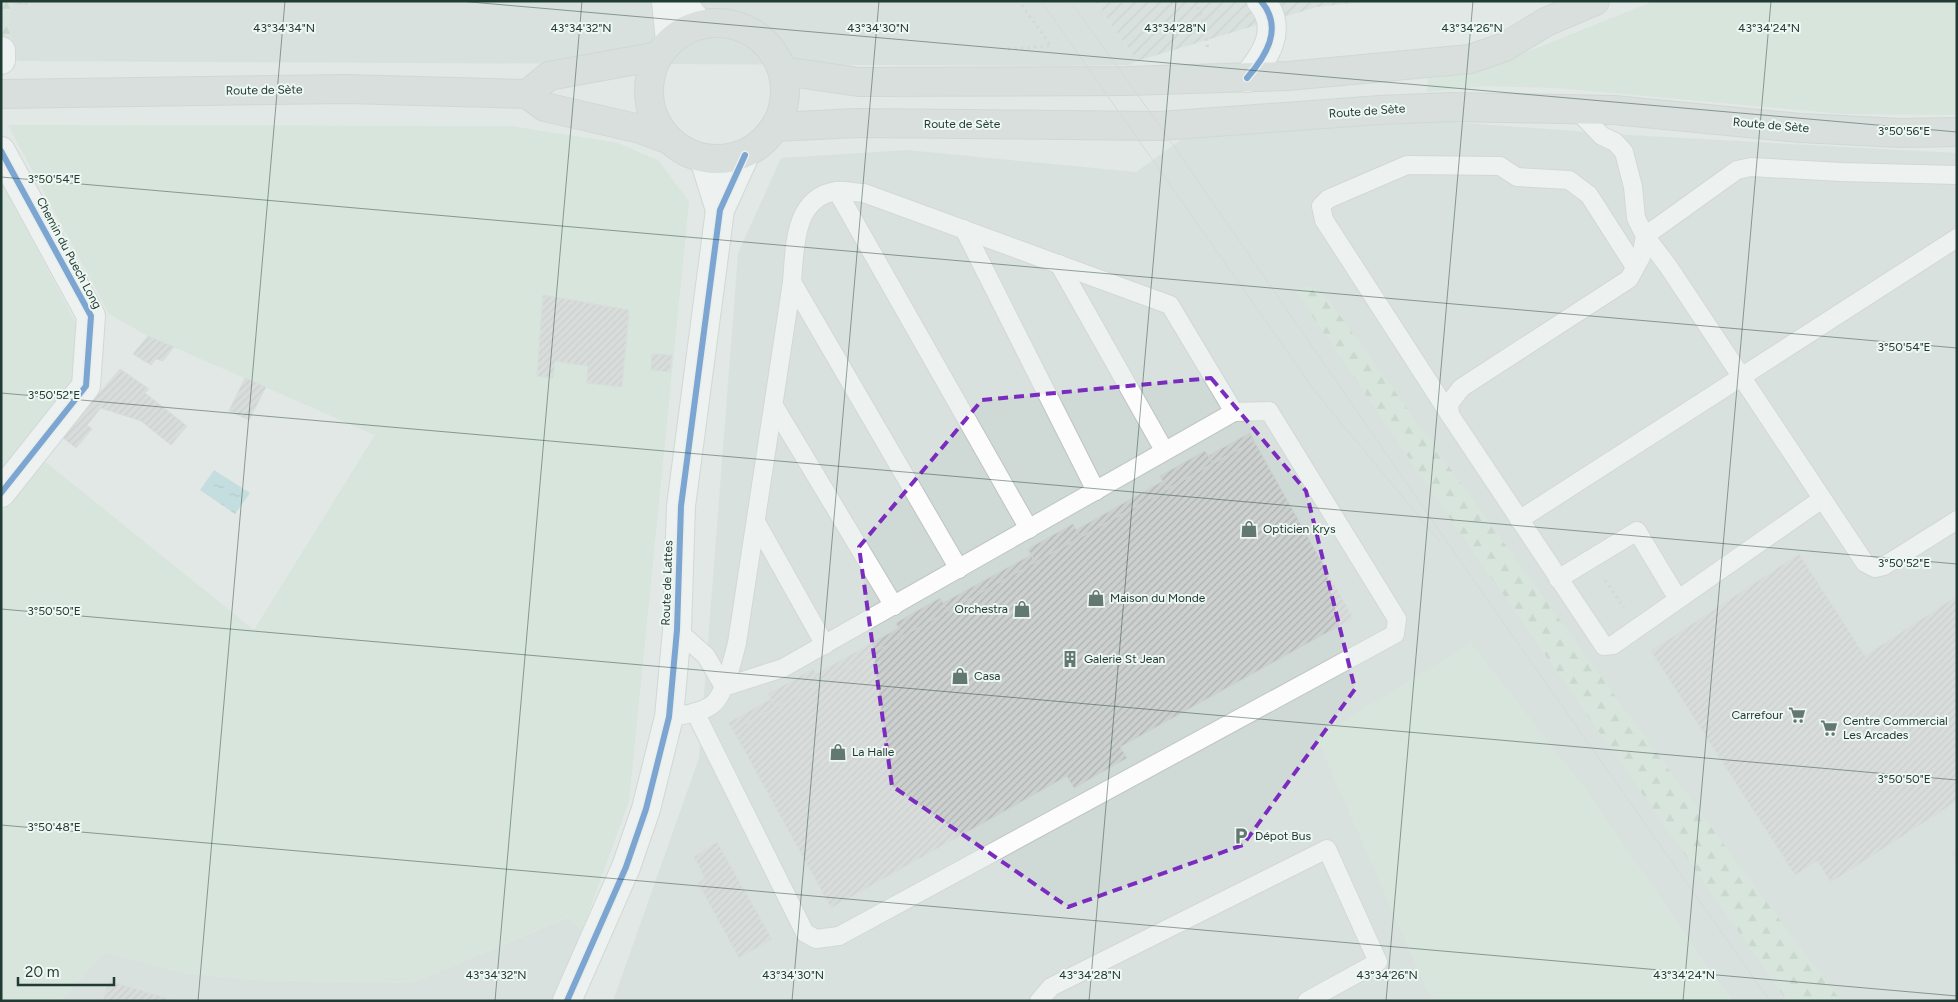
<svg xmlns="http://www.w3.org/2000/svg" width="1958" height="1002" font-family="Figtree,sans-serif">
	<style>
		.built { fill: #cfd9d5 }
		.industrial { fill: url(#industrial-furrows) }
		.green { fill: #cae2d1 }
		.forest { fill: url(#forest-firs) }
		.water { fill: url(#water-ripples) }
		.building { fill: url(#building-hatch); stroke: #cad1ce }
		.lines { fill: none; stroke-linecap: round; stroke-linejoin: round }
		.lane-casing { stroke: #bfc5c2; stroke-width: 20 }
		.street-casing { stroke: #bfc5c2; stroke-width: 30 }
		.secondary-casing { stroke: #bec5c2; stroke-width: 30 }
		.primary-casing { stroke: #bbc5c1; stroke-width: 30 }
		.path { stroke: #bfc8c4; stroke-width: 3; stroke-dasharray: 2.5 4; stroke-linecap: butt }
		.lane { stroke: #fbfcfb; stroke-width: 18 }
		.street { stroke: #fbfcfb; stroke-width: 28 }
		.secondary { stroke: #fbfcfb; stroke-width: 28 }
		.primary { stroke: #ccd4d2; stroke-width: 28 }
		.tram { stroke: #c6cac9; stroke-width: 1 }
		.cycleway-casing { stroke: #eff7f3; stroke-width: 9 }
		.cycleway { stroke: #0057b8; stroke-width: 6 }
		.marked { fill: none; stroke: #7b2cbf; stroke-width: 4; stroke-dasharray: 10 6; stroke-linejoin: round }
		.ticks { fill: none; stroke: #203b34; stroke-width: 1; stroke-opacity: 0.45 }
		.labels { text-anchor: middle; stroke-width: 4; stroke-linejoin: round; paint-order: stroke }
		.street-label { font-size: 12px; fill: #203b34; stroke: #eff7f3 }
		.poi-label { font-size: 12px; fill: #203b34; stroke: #eff7f3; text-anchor: start }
		.ticks-label { font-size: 12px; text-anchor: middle; fill: #203b34; stroke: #eff7f3; stroke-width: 4; stroke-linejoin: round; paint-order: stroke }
	</style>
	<defs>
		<pattern id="industrial-furrows" width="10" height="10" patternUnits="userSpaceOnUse" patternTransform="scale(1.25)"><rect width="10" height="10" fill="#cfd9d5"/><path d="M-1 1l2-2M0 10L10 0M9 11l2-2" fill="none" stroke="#b1bbb7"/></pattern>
		<pattern id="forest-firs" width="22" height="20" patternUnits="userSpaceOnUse" patternTransform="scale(1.25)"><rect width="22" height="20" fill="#cae2d1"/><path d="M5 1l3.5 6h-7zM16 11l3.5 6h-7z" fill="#adc3b4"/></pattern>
		<pattern id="water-ripples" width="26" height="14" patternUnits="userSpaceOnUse" patternTransform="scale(1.25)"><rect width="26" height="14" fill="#a1d0d8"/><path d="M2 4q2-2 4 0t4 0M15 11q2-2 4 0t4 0" fill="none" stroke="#83aab0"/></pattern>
		<pattern id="building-hatch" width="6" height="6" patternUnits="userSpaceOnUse" patternTransform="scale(1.25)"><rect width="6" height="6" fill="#ccd1cf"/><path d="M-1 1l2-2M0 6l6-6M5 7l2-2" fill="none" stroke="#afb4b2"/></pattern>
	</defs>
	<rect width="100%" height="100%" fill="#e2e8e5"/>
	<g class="built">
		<polygon points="12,1 1095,1 1137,61 1129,65 1052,66 17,61 8,26"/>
		<polygon points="1424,120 1629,135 1957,153 1957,1001 1732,1001 1692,945 1581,783 1317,737 1432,1001 613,1001 699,758 738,253 781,158 906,150 1136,172 1182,139"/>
		<polygon points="569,917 582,931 559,1001 60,1001 105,952 182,973 257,980 413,983"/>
	</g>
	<polygon class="industrial" points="1095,1 1372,1 1317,7 1137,61"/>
	<g class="green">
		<polygon points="1654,1 1957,1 1957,115 1844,114 1557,88 1485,86 1427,92 1428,78 1475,73"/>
		<polygon points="8,125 511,126 618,143 659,161 689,202 629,801 582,931 568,917 413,983 257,980 182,973 105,952 60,1001 1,1001 1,513 43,460 254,630 375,435 148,336 109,314"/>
		<polygon points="1,181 81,333 77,385 1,479"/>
		<polygon points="1471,643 1581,783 1692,945 1732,1001 1432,1001 1317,737"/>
	</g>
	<g class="forest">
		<polygon points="1,1 12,1 8,26 17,61 1,61"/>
		<path d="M 1309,284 L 1328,299 C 1498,534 1666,770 1841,1001 L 1787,1001 L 1449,517 L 1296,292 Z"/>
	</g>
	<polygon class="water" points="214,470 250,493 235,514 200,490"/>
	<g class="building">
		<polygon points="14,1 28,1 27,5 14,4"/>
		<polygon points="543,295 629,310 622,387 587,383 588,366 555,361 553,378 537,376"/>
		<polygon points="148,336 174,347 163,361 156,359 151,365 133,354"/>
		<polygon points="652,354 672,355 670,372 651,370"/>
		<polygon points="120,369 149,389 145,393 187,426 171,445 141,421 101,408 87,425 92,429 76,448 62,437"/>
		<polygon points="245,378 266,387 249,420 229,411"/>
		<polygon points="1250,433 1254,441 1213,463 1208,456"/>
		<polygon points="1254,441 1353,618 1120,747 1127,758 1074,788 1067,776 831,908 733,730"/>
		<polygon points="1205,451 1213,463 1167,489 1160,476"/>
		<polygon points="1163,481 1167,489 1080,537 1076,530"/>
		<polygon points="1073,524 1080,537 1035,562 1028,549"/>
		<polygon points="1799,554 1865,656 1957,596 1957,801 1831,882 1817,861 1795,875 1651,651"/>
		<polygon points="1031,555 1035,562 948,611 943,603"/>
		<polygon points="940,598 948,611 903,636 896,623"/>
		<polygon points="899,628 903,636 821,682 816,674"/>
		<polygon points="813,669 821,682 776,707 768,694"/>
		<polygon points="771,699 776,707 733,730 728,723"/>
		<polygon points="717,842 772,939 739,958 698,883 705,878 694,857"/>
		<polygon points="1957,850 1957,860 1952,853"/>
		<polygon points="109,981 176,1001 103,1001"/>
	</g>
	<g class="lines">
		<g class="lane-casing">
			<g id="lane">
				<polyline points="1575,108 1602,136 1615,142 1624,152 1633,187 1636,218 1645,236 1668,266 1865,563 1875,568 1884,566 1957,520"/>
				<polyline points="837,191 1029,529"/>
				<polyline points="964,229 1096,491"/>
				<polyline points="1059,264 1164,450"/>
				<polyline points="792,282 959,569"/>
				<polyline points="774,406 894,606"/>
				<polyline points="1450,415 1324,220 1321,206 1328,199 1407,165 1500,166 1517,177 1569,180 1589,195 1635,267"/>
				<polyline points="1822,499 1613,645 1604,646 1450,415 1449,404 1461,388 1629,279 1641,257 1645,236 1737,170 1751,167 1841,172 1957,175"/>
				<polyline points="1519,520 1957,238"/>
				<polyline points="756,522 825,645"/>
				<polyline points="1558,579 1637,531 1678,599"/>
				<polyline points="677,630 706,656 724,687"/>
				<polyline points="695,712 805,933 816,939 839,936 1395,634 1397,619 1269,411 1234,412"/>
				<path d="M 669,717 C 683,715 702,713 713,704 C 725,695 733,658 737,643 L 792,282 C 795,248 793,197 837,191 C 845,190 856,193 864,193 L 1170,305 L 1234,412 L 783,668 L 724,687"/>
				<polyline points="1039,1001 1051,987 1327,849 1378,962 1307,1001"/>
			</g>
		</g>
		<g class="street-casing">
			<g id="street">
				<polyline points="666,1 670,41"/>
				<polyline points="681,1 700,25"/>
				<polyline points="1,51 1,60"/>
				<polyline points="1,151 91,316 86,386 1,493"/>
				<polyline points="704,159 720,210"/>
				<polyline points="567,1001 626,867 646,809 669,717 677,630 681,506 720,210 745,155"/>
			</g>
		</g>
		<g class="secondary-casing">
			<path id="secondary" d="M 1247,78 C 1266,56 1284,28 1261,1"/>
		</g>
		<g class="primary-casing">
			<g id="primary">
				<circle cx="717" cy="91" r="68"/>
				<polyline points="783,71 859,82 1127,81 1288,76 1470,59 1505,47 1546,22 1595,1"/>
				<polyline points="1,94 346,89 527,94 545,107 640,129 667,139"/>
				<polyline points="527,94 549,76 658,56"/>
				<polyline points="776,127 856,123 1160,126 1380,110 1451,107 1614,110 1800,128 1902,133 1957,132"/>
			</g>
		</g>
		<g class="path">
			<polyline points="1195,1 1202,18 1208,49"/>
			<polyline points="1008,49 1051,46 1019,1"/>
			<polyline points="1605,580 1624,608"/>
		</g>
		<use href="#lane" class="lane"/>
		<use href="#street" class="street"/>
		<use href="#secondary" class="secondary"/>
		<use href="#primary" class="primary"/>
		<g class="tram">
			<polyline points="1041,1 1317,394 1440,542"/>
			<polyline points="1070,1 1160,126 1479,588 1770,1001"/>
		</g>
		<g class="cycleway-casing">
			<g id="cycleway">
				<path d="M 1247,78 C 1266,56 1284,28 1261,1"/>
				<polyline points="1,151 91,316 86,386 1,493"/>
				<polyline points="567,1001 626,867 646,809 669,717 677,630 681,506 720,210 745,155"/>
			</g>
		</g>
		<use href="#cycleway" class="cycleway"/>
	</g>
	<path d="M0 0H1958V1002H0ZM 1211,378 L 1306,491 L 1355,689 L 1243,845 L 1068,907 L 892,786 L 859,547 L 982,400 Z" fill="#e2e8e5" fill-opacity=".55" fill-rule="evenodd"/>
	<path class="marked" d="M 1211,378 L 1306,491 L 1355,689 L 1243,845 L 1068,907 L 892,786 L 859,547 L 982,400 Z"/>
	<path class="ticks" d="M 459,1 L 1957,132M 1,177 L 1957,348M 1,393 L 1957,564M 1,609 L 1957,780M 1,825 L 1957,996M 198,1001 L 285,1M 495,1001 L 582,1M 792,1001 L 879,1M 1089,1001 L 1176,1M 1386,1001 L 1473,1M 1683,1001 L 1771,1"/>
	<defs>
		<g id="shop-bare" transform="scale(1.35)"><path d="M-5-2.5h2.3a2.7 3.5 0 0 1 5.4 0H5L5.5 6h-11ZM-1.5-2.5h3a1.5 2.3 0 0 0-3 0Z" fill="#647872" stroke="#eff7f3" stroke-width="2.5" paint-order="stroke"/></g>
		<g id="building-bare" transform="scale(1.35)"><path d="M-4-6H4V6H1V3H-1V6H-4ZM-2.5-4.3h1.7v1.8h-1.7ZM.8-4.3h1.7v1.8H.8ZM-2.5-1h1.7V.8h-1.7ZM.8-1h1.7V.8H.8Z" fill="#647872" stroke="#eff7f3" stroke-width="2.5" paint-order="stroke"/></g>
		<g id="supermarket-bare" transform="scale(1.35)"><path d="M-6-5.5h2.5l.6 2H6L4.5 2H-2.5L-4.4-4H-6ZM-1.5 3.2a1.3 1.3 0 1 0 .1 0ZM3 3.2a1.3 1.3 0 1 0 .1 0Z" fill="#647872" stroke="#eff7f3" stroke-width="2.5" paint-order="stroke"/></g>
		<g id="parking-bare" transform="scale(1.35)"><path d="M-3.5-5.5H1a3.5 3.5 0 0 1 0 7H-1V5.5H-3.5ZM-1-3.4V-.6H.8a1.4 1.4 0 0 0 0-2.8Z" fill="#647872" stroke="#eff7f3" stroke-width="2.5" paint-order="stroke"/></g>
	</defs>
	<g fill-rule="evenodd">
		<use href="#shop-bare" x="1249" y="529"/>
		<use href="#shop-bare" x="1096" y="598"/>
		<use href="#shop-bare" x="1022" y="609"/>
		<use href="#building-bare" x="1070" y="659"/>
		<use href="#shop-bare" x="960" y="676"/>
		<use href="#supermarket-bare" x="1797" y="715"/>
		<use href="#supermarket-bare" x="1829" y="728"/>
		<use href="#shop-bare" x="838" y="752"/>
		<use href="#parking-bare" x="1241" y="836"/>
	</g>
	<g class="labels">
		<g class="street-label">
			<text transform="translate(264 90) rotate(-1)" y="4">Route de Sète</text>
			<text transform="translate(1367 111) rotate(-4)" y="4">Route de Sète</text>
			<text x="962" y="128">Route de Sète</text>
			<text transform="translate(1771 125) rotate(5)" y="4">Route de Sète</text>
			<text transform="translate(69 253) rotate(62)" y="4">Chemin du Puech Long</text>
			<text transform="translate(667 583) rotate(-88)" y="4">Route de Lattes</text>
		</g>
		<g class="poi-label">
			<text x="1263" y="533">Opticien Krys</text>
			<text x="1110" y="602">Maison du Monde</text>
			<text x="1008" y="613" text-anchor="end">Orchestra</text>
			<text x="1084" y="663">Galerie St Jean</text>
			<text x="974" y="680">Casa</text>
			<text x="1783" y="719" text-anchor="end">Carrefour</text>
			<text x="1843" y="725">Centre Commercial<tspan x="1843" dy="14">Les Arcades</tspan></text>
			<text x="852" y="756">La Halle</text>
			<text x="1255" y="840">Dépot Bus</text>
		</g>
	</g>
	<g class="ticks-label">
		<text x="284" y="32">43°34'34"N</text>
		<text x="581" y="32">43°34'32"N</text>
		<text x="878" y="32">43°34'30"N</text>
		<text x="1175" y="32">43°34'28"N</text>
		<text x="1472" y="32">43°34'26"N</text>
		<text x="1769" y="32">43°34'24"N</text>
		<text x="1904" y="135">3°50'56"E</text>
		<text x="54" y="183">3°50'54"E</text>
		<text x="1904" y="351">3°50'54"E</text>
		<text x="54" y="399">3°50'52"E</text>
		<text x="1904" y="567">3°50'52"E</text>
		<text x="54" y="615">3°50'50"E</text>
		<text x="1904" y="783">3°50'50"E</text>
		<text x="54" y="831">3°50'48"E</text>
		<text x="496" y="979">43°34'32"N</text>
		<text x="793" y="979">43°34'30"N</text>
		<text x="1090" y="979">43°34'28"N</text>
		<text x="1387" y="979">43°34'26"N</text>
		<text x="1684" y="979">43°34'24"N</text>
	</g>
	<rect width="1958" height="1002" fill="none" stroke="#203b34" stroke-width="5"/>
	<path d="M18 977v8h96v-8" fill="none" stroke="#203b34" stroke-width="2.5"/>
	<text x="25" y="977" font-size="15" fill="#203b34" stroke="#eff7f3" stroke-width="4" paint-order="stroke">20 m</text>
</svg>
